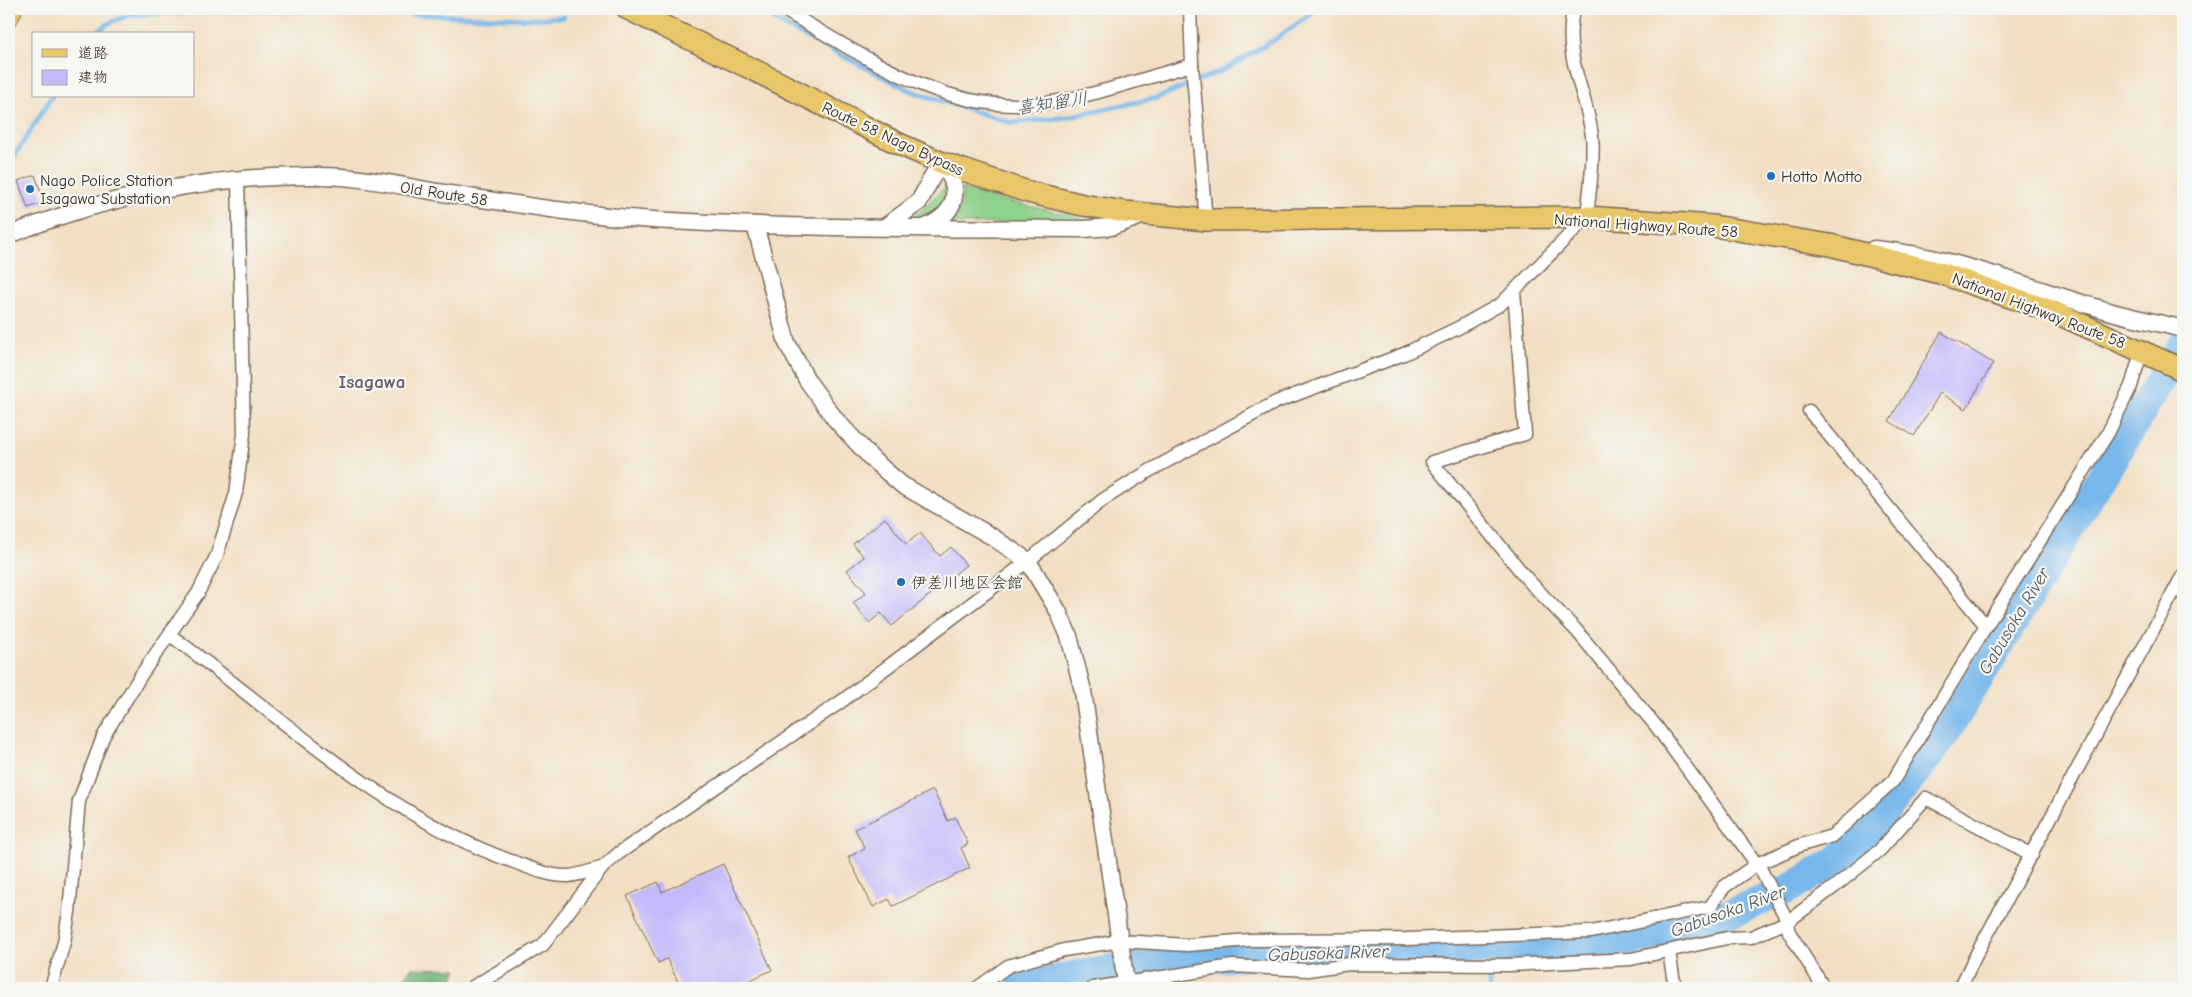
<svg xmlns="http://www.w3.org/2000/svg" width="2192" height="997" font-family="'Comic Neue','Klee One',sans-serif">
	<style>
		.green { fill: #8ed28b; stroke: #647e54 }
		.forest { fill: #72b477; stroke: #566f4a }
		.lines { fill: none; stroke-linecap: round; stroke-linejoin: round }
		.stream { stroke: #77b7eb; stroke-width: 5 }
		.river { stroke: #77b7eb; stroke-width: 30 }
		.building { fill: #c3b9fb }
		.minor-casing { stroke: #7b6958; stroke-width: 15 }
		.tertiary-casing { stroke: #7b6958; stroke-width: 19 }
		.primary-casing { stroke: #7b6958; stroke-width: 22 }
		.trunk-casing { stroke: #7b6958; stroke-width: 24 }
		.minor { stroke: #fff; stroke-width: 12 }
		.tertiary { stroke: #fff; stroke-width: 16 }
		.primary { stroke: #e9c769; stroke-width: 20 }
		.trunk { stroke: #e9c769; stroke-width: 21 }
		.poi-dot { fill: #1f6fb2; stroke: #f6f6f2; stroke-width: 2 }
		.labels { text-anchor: middle; stroke-width: 4.5; stroke-linejoin: round; paint-order: stroke }
		.street-label { font-size: 16px; fill: #3b2a1e; stroke: #f6f6f2 }
		.poi-label { font-size: 16px; fill: #3b2a1e; stroke: #f6f6f2; text-anchor: start }
		.water-label { font-size: 18px; font-style: italic; fill: #4d545c; stroke: #f6f6f2 }
		.quarter-label { font-size: 19px; font-weight: bold; fill: #6b5c6b; stroke: #f6f6f2 }
	</style>
	<rect width="100%" height="100%" fill="#f6f6f2"/>
	<filter id="ink" filterUnits="userSpaceOnUse"><feTurbulence type="fractalNoise" baseFrequency=".02" numOctaves="2"/><feDisplacementMap in="SourceGraphic" scale="10" xChannelSelector="R" yChannelSelector="G"/><feConvolveMatrix kernelMatrix="1 2 1 2 8 2 1 2 1" color-interpolation-filters="sRGB"/></filter>
	<filter id="wash" filterUnits="userSpaceOnUse"><feTurbulence type="fractalNoise" baseFrequency=".0096" numOctaves="4" result="noise"/><feDisplacementMap in="SourceGraphic" scale="20" xChannelSelector="R" yChannelSelector="G"/><feGaussianBlur stdDeviation="1.12" result="paint"/><feColorMatrix in="noise" values="0 0 0 0 0 0 0 0 0 0 0 0 0 0 0 0 0 1.4 0 .05"/><feComposite in="paint" operator="in"/></filter>
	<g filter="url(#wash)">
		<rect width="100%" height="100%" fill="#f2dfc3"/>
		<g class="green">
			<path d="M 946,186 C 945,210 930,219 909,222 Z"/>
			<polygon points="963,188 987,197 1075,216 1082,219 1081,222 948,224 961,208"/>
		</g>
		<polygon class="forest" points="411,968 457,969 450,988 396,988"/>
		<g class="lines">
			<g class="stream">
				<polyline points="760,9 783,25 911,91 1012,123 1067,117 1157,98 1226,69 1277,38 1318,9"/>
				<polyline points="96,34 107,24 129,15 244,10 370,12 526,19 564,17"/>
				<polyline points="9,165 52,96"/>
				<polyline points="1483,949 1483,951"/>
				<polyline points="1489,980 1490,988"/>
			</g>
			<path class="river" d="M 1020,988 C 1140,956 1262,954 1385,952 C 1458,950 1532,948 1605,945 L 1661,935 L 1729,914 L 1791,888 L 1837,860 L 1878,821 L 1945,734 L 2183,343"/>
		</g>
		<g id="blocks">
			<g class="building">
				<polygon points="35,175 44,202 28,208 18,181"/>
				<polygon points="1941,332 1993,363 1966,409 1940,393 1914,436 1889,421"/>
				<polygon points="885,518 906,544 920,533 940,556 951,547 966,565 892,626 881,613 869,623 853,603 866,593 847,570 864,557 853,544"/>
				<polygon points="933,790 948,821 955,817 968,844 961,848 970,868 893,906 889,899 873,907 848,857 865,849 855,829"/>
				<polygon points="723,864 772,970 733,988 681,988 667,959 658,963 627,896 658,882 662,892"/>
			</g>
		</g>
	</g>
	<g filter="url(#ink)">
		<use href="#blocks" fill-opacity="0" stroke="#7b6958" stroke-width="1"/>
		<g class="lines">
			<g class="minor-casing">
				<g id="minor">
					<path d="M 782,9 C 860,53 943,114 1037,104 C 1090,98 1140,79 1192,65"/>
					<polyline points="1190,9 1192,65 1206,220"/>
					<polyline points="1514,291 1525,434 1432,462 1527,579 1576,630 1656,726 1761,870 1785,916 1789,932 1824,988"/>
					<polyline points="1809,411 1986,626 2108,433 2131,386 2142,350"/>
					<path d="M 170,635 C 280,715 383,816 514,862 C 530,868 551,877 569,876 C 580,875 592,870 602,868"/>
					<polyline points="1669,952 1675,988"/>
					<polyline points="51,988 64,942 69,912 79,801 103,737 141,675 198,593 217,555 236,493 244,434 238,179"/>
					<path d="M 471,988 L 543,945 L 602,868 L 619,853 L 842,701 L 1028,561 L 1104,499 L 1149,471 L 1276,402 L 1404,354 L 1458,328 L 1501,304 L 1587,217 C 1589,194 1595,159 1592,136 C 1586,88 1563,61 1573,9"/>
					<polyline points="977,988 1008,966 1064,950 1120,941 1187,945 1250,940 1407,939 1591,932 1710,907 1724,887 1757,864 1801,845 1832,836 1893,781 1986,626"/>
					<polyline points="1093,988 1233,966 1308,970 1349,964 1509,965 1631,959 1727,938 1751,937 1787,922 1834,887 1880,850 1926,798 2032,855"/>
					<polyline points="1960,988 1976,955 2183,575"/>
				</g>
			</g>
			<g class="tertiary-casing">
				<g id="tertiary">
					<polyline points="755,225 787,343 807,380 835,419 873,460 902,485 991,536 1028,561 1058,611 1069,636 1083,691 1126,983 1125,988"/>
					<path d="M 885,227 L 919,202 L 940,162 C 964,188 957,213 926,227"/>
					<path d="M 9,235 C 106,196 213,175 318,176 C 357,176 398,185 437,192 C 509,203 580,215 653,220 C 796,229 940,228 1084,229 L 1111,227 L 1144,215"/>
					<path d="M 1874,249 C 1954,256 2029,288 2105,310 C 2131,318 2157,322 2183,329"/>
				</g>
			</g>
			<g class="primary-casing">
				<polyline id="primary" points="9,16 12,9"/>
			</g>
			<g class="trunk-casing">
				<polyline id="trunk" points="628,9 754,70 897,143 940,162 1028,192 1083,205 1125,212 1206,220 1587,217 1713,226 1830,245 1940,273 2054,312 2183,370"/>
			</g>
			<use href="#minor" class="minor"/>
			<use href="#tertiary" class="tertiary"/>
			<use href="#primary" class="primary"/>
			<use href="#trunk" class="trunk"/>
		</g>
	</g>
	<g class="poi-dot">
		<circle cx="1771" cy="176" r="5"/>
		<circle cx="30" cy="189" r="5"/>
		<circle cx="901" cy="582" r="5"/>
	</g>
	<g class="labels">
		<g class="street-label">
			<text transform="translate(893 138) rotate(25)" y="6">Route 58 Nago Bypass</text>
			<text transform="translate(444 193) rotate(9)" y="6">Old Route 58</text>
			<text transform="translate(1646 225) rotate(4)" y="6">National Highway Route 58</text>
			<text transform="translate(2039 310) rotate(21)" y="6">National Highway Route 58</text>
		</g>
		<g class="poi-label">
			<text x="1781" y="182">Hotto Motto</text>
			<text x="40" y="186">Nago Police Station<tspan x="40" dy="18">Isagawa Substation</tspan></text>
			<text x="911" y="588">伊差川地区会館</text>
		</g>
		<g class="water-label">
			<text transform="translate(1052 103) rotate(-8)" y="6">喜知留川</text>
			<text transform="translate(2014 621) rotate(-59)" y="6">Gabusoka River</text>
			<text transform="translate(1728 911) rotate(-20)" y="6">Gabusoka River</text>
			<text transform="translate(1328 953) rotate(-2)" y="6">Gabusoka River</text>
		</g>
		<g class="quarter-label">
			<text x="372" y="388">Isagawa</text>
		</g>
	</g>
	<rect width="2192" height="997" fill="none" stroke="#f6f6f2" stroke-width="30"/>
	<rect x="32" y="32" width="162" height="65" fill="#f6f6f2" stroke="#aba49d"/>
	<rect x="42" y="49" width="25" height="8" fill="#e9c769" stroke="#aba49d"/>
	<text x="78" y="58" font-size="15" fill="#3b2a1e">道路</text>
	<rect x="42" y="70" width="25" height="15" fill="#c3b9fb" stroke="#aba49d"/>
	<text x="78" y="82" font-size="15" fill="#3b2a1e">建物</text>
</svg>
